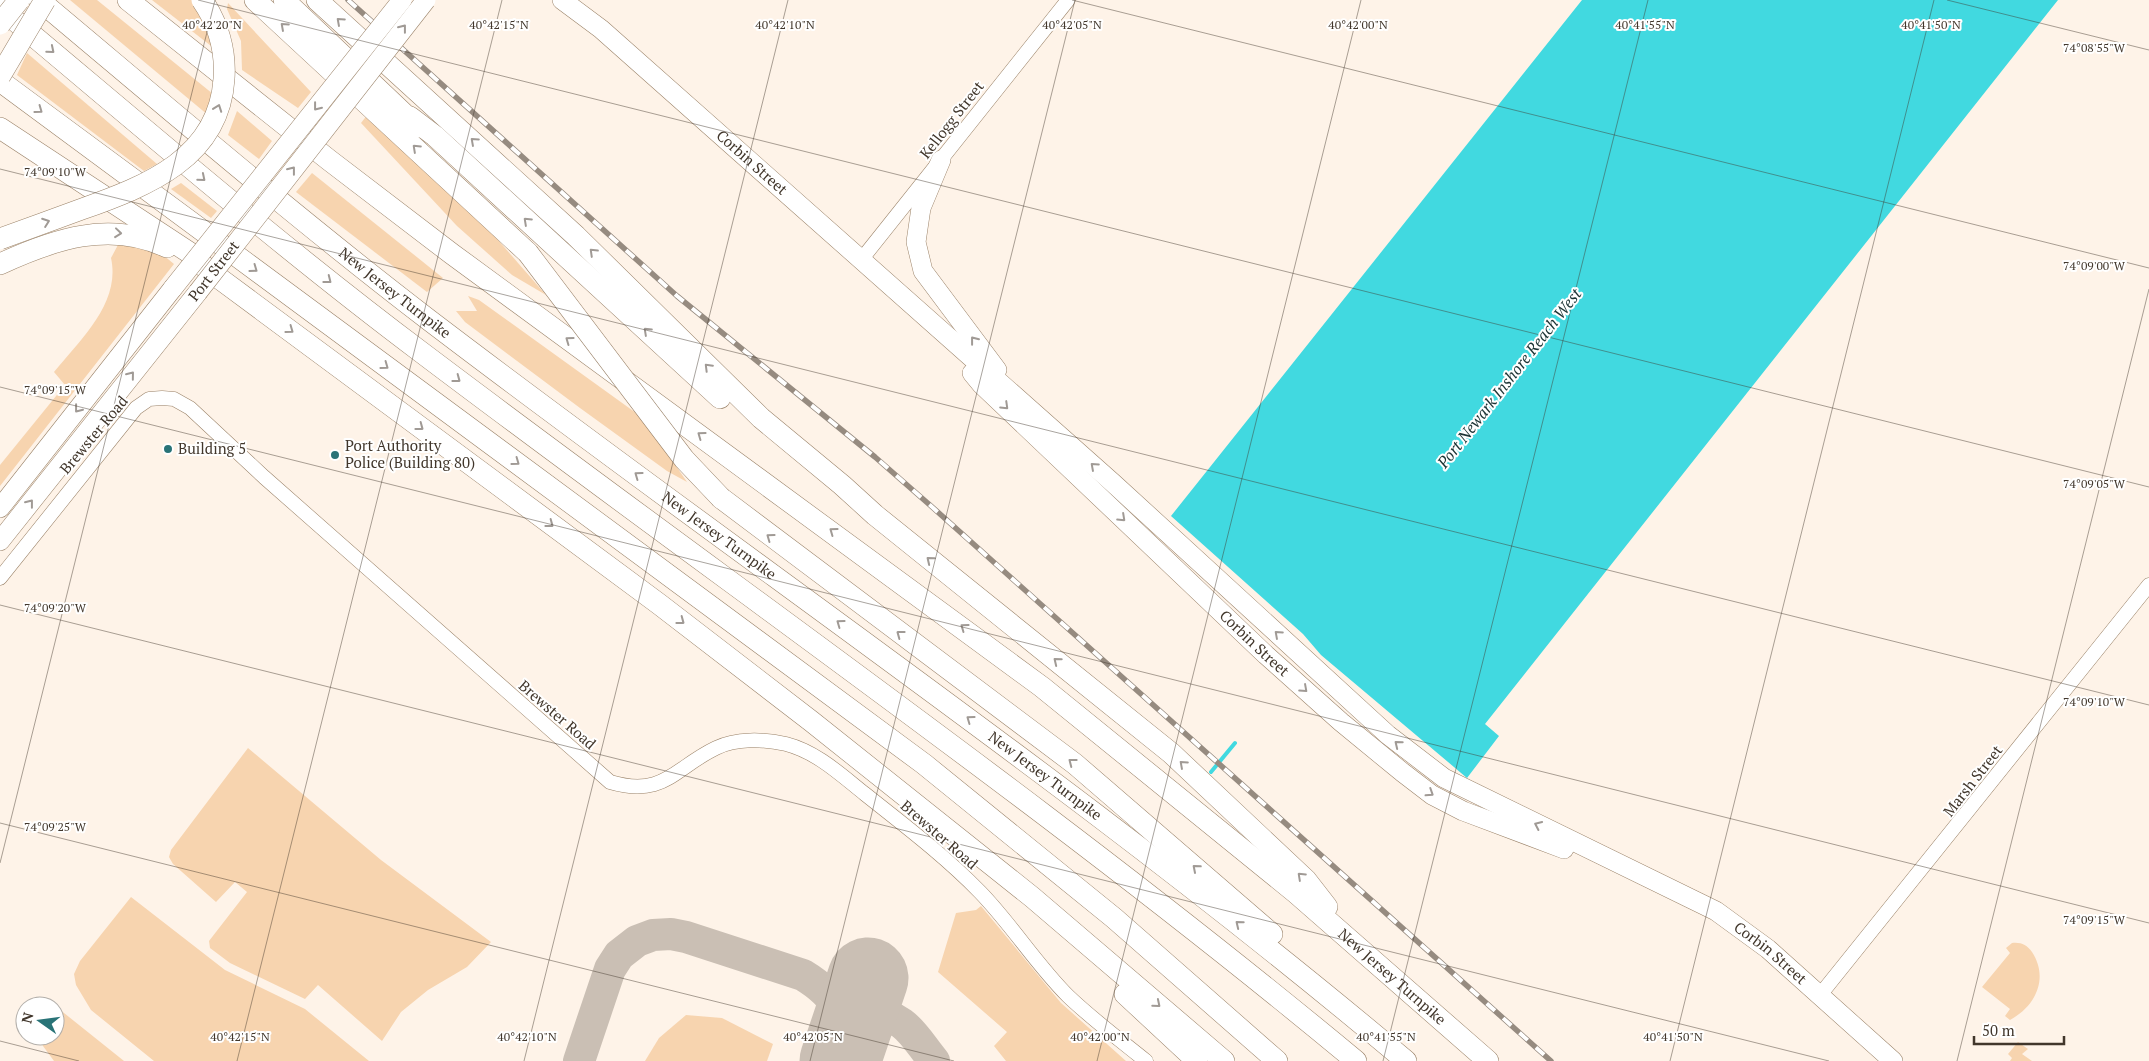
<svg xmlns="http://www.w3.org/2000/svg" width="2149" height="1061" font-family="'PT Serif',serif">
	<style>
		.green { fill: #f7d4af }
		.water { fill: #41d9e0 }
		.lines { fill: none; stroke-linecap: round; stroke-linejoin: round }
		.stream { stroke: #41d9e0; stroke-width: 4 }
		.taxiway { stroke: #cabfb4; stroke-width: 32 }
		.runway { stroke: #cabfb4; stroke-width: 81 }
		.minor-casing { stroke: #9a8268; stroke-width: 15 }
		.major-casing { stroke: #9a8268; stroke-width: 20 }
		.highway-casing { stroke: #9a8268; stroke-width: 22 }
		.minor { stroke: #fff; stroke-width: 14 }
		.major { stroke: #fff; stroke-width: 19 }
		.highway { stroke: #fff; stroke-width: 21 }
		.rail-casing { stroke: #968b80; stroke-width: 5.5 }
		.rail { stroke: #fff; stroke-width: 4; stroke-dasharray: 11; stroke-linecap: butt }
		.major-bridge-casing { stroke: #9a8268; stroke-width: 20; stroke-linecap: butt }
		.highway-bridge-casing { stroke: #9a8268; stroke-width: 22; stroke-linecap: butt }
		.major-bridge { stroke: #fff; stroke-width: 19 }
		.highway-bridge { stroke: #fff; stroke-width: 21 }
		.oneway { stroke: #a09a95 }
		.ticks { fill: none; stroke: #41362b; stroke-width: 1; stroke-opacity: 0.45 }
		.poi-dot { fill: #297377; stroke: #fff; stroke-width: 2 }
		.labels { text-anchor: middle; stroke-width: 4; stroke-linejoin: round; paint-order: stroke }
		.street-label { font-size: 15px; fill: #41362b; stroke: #fff }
		.poi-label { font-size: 15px; fill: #41362b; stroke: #fff; text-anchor: start }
		.water-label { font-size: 16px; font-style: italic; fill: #1c3435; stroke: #fff }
		.ticks-label { font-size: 12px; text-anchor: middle; fill: #41362b; stroke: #fff; stroke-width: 4; stroke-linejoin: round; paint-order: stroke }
	</style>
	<rect width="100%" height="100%" fill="#fef3e8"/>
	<g class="green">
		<polygon points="70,0 97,0 213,94 208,115"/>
		<polygon points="152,0 192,0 202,14 215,49"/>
		<polygon points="228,3 311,92 298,108 242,70 241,41 227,9"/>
		<polygon points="27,53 157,164 144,171 17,75"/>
		<polygon points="237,111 272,141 259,159 228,135"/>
		<polygon points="368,114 471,209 546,295 512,275 457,226 361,123"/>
		<polygon points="312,173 443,278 427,292 296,192"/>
		<polygon points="181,183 217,211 211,218 171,189"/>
		<path d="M 119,243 L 157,250 L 174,264 L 0,486 L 0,465 L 65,385 L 54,372 C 80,340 121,303 111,258 Z"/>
		<polygon points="468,296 479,300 643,418 687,482 667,471 580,408 465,322 456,311 477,311"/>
		<polygon points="248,748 381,860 491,942 467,967 428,990 401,1012 382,1041 318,985 305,999 230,963 210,948 209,941 247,892 235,882 216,902 173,864 169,857 171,850"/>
		<polygon points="131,897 225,970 305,1009 369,1061 154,1061 91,1010 76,985 74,974 80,961"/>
		<polygon points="981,906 1061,1003 1126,1061 1006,1061 994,1046 1007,1032 938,972 956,913 976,910"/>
		<path d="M 2012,943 C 2021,942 2027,945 2032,952 C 2049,978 2036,1006 2010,1020 L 2005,1016 L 2010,1009 L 1982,987 L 2010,953 L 2006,948 Z"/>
		<polygon points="49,1001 124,1061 54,1061 43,1046 39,1036 55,1036 55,1006 44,1006"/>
		<polygon points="686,1015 722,1018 773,1044 767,1061 645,1061 659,1038"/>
		<polygon points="2018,1042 2028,1049 2022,1054 2032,1061 2010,1061 2012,1058 2008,1054"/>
	</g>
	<polygon class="water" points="1582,0 2058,0 1485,724 1499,736 1467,778 1321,655 1303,634 1171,516"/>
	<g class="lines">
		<polyline class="stream" points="1211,772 1235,743"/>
		<g class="taxiway">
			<path d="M 851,1027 L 868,1013 C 906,1015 912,1034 934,1061"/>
			<path d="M 579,1061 L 610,969 L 619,955 L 637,941 L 653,935 L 671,934 L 686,937 L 803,975 C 841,998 847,1018 838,1061"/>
		</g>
		<polyline class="runway" points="840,1061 868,978"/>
		<g class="minor-casing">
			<g id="minor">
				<polyline points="861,260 1068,0"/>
				<path d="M 0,578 L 136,408 L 149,399 L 162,398 L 174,399 L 190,408 L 264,477 L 610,782 C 664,798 674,768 716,748 C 736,738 764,739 786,744 C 817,752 841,775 865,794 C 904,825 945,856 980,892 C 1012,925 1036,964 1068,996 C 1092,1019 1120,1040 1146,1061"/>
				<polyline points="1820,995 2149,585"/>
			</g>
		</g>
		<g class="major-casing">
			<g id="major">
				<path id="s1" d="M 562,0 L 601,29 L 1113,483 L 1388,735 L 1444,778 L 1716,911 L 1768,949 L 1893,1061"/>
				<polyline points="941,160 921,208 916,242 923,271 997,370"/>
				<path id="s2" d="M 972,373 L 981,384 L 1266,655 L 1341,722 L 1402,772 L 1432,795 L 1463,811 L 1564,849"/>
				<polyline points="0,508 173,288"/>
				<polyline points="0,541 198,292"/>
			</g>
		</g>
		<g class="highway-casing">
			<g id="highway">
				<path id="s3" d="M 39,0 C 168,108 296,218 429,320 C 754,568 1093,797 1406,1061"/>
				<path id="s4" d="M 128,0 L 329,160 L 452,254 L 1042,687 L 1296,893 L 1488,1061"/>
				<polyline points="255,0 528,253"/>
				<polyline points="284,0 418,127"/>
				<polyline points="317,0 576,236 761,418 842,485 875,515 1171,753 1306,880 1327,907"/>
				<path d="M 0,8 C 139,124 276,243 421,352 C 733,588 1055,811 1356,1061"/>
				<polyline points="0,81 924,764 1114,918 1277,1061"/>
				<polyline points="410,117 435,136 720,398"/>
				<polyline points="0,128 190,253 208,270 659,604 811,721 1032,897 1224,1061"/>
				<path d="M 0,264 C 54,239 110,220 167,247"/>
				<polyline points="721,498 1075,764 1272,934"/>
				<polyline points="1125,994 1197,1061"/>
			</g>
		</g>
		<use href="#minor" class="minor"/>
		<use href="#major" class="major"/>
		<use href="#highway" class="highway"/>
		<g class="rail-casing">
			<polyline id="rail" points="348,0 677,296 875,457 931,506 1551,1061"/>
		</g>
		<use href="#rail" class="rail"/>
		<g class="major-bridge-casing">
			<g id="major-bridge">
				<polyline points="173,288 402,0"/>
				<polyline points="198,292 426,0"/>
			</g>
		</g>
		<g class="highway-bridge-casing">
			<g id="highway-bridge">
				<polyline points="0,24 19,0"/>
				<polyline points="0,76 45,0"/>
				<path d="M 0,239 C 27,229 55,219 82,209 C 147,186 219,158 224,79 C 226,51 218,23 202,0"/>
				<polyline points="528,253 684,459 721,498"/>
			</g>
		</g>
		<use href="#major-bridge" class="major-bridge"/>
		<use href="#highway-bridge" class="highway-bridge"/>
	</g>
	<defs><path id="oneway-chevron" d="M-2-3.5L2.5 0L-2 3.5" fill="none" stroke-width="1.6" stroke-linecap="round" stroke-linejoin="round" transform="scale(1.25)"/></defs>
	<g class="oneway">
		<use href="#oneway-chevron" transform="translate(340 21) rotate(-138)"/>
		<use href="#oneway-chevron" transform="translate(284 26) rotate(-138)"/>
		<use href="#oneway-chevron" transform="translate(403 28) rotate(-52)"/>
		<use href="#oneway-chevron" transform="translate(51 50) rotate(40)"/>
		<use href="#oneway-chevron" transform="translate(317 107) rotate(128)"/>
		<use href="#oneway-chevron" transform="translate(218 108) rotate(-70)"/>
		<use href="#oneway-chevron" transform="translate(39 110) rotate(36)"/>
		<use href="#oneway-chevron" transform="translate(474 141) rotate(-138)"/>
		<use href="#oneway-chevron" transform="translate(416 148) rotate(-137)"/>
		<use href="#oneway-chevron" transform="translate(292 170) rotate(-52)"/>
		<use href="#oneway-chevron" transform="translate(202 178) rotate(40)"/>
		<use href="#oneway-chevron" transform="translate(527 221) rotate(-137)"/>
		<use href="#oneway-chevron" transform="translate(46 222) rotate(-20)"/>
		<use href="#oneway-chevron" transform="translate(118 233) rotate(6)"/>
		<use href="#oneway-chevron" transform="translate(593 252) rotate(-136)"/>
		<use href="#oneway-chevron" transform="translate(254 269) rotate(36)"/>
		<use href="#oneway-chevron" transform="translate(328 280) rotate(38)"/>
		<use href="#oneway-chevron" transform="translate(290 330) rotate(36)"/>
		<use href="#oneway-chevron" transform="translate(647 331) rotate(-137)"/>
		<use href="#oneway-chevron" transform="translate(569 340) rotate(-144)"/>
		<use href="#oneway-chevron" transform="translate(974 340) rotate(-128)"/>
		<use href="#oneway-chevron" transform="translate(385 366) rotate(36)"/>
		<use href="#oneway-chevron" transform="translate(708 367) rotate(-135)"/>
		<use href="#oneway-chevron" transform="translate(131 375) rotate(-51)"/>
		<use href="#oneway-chevron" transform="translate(457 379) rotate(37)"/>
		<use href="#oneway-chevron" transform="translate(1005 406) rotate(44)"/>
		<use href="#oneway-chevron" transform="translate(78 409) rotate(128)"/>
		<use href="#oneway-chevron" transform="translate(420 427) rotate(37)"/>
		<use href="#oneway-chevron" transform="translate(701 435) rotate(-144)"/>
		<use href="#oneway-chevron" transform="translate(516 462) rotate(36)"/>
		<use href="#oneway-chevron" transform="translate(1094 466) rotate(-138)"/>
		<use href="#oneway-chevron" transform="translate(638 475) rotate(-144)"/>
		<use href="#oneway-chevron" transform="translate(30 503) rotate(-52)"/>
		<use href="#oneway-chevron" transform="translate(1122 518) rotate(43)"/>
		<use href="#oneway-chevron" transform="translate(550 524) rotate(37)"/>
		<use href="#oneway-chevron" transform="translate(833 531) rotate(-144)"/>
		<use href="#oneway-chevron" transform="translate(770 537) rotate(-144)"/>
		<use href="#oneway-chevron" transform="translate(930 560) rotate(-141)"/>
		<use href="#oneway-chevron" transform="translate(681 621) rotate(37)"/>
		<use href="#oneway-chevron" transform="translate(840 623) rotate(-144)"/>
		<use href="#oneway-chevron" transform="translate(964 627) rotate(-144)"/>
		<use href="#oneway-chevron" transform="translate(900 634) rotate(-143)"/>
		<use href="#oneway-chevron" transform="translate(1278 634) rotate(-138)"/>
		<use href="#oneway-chevron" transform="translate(1057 661) rotate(-141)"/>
		<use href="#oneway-chevron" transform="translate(1304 689) rotate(42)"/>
		<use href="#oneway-chevron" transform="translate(970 719) rotate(-144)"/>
		<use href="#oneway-chevron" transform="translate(1398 744) rotate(-141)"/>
		<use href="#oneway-chevron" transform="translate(1072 762) rotate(-142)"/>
		<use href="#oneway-chevron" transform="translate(1183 764) rotate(-138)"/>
		<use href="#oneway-chevron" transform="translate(1430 793) rotate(33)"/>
		<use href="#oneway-chevron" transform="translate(1538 825) rotate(-155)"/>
		<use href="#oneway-chevron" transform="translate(1196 868) rotate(-139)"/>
		<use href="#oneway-chevron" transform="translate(1301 876) rotate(-137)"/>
		<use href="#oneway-chevron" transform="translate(1239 924) rotate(-141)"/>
		<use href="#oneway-chevron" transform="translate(1157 1004) rotate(40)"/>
	</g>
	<path class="ticks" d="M 198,0 L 2149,487M 1072,0 L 2149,268M 1947,0 L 2149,50M 0,169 L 2149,705M 0,387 L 2149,923M 0,605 L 1829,1061M 0,823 L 954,1061M 0,863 L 215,0M 0,1041 L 79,1061M 237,1061 L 502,0M 524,1061 L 788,0M 810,1061 L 1075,0M 1097,1061 L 1361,0M 1383,1061 L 1648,0M 1670,1061 L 1934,0M 1957,1061 L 2149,289"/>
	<g class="poi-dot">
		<circle cx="168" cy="449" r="5"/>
		<circle cx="335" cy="455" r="5"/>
	</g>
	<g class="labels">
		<g class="street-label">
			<text transform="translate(952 120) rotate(-52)" y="5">Kellogg Street</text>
			<text dy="5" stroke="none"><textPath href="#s1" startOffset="250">Corbin Street</textPath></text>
			<text transform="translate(214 271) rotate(-52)" y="5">Port Street</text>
			<text dy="5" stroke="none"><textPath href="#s3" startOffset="461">New Jersey Turnpike</textPath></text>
			<text transform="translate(94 435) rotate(-50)" y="5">Brewster Road</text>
			<text dy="5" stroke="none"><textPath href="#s3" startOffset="866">New Jersey Turnpike</textPath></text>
			<text dy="5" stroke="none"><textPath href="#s2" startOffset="391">Corbin Street</textPath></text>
			<text transform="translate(557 715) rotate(41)" y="5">Brewster Road</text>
			<text dy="5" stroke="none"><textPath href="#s3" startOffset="1271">New Jersey Turnpike</textPath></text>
			<text transform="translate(1973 781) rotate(-52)" y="5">Marsh Street</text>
			<text transform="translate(939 835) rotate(41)" y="5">Brewster Road</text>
			<text dy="5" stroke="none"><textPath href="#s1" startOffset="1548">Corbin Street</textPath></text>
			<text dy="5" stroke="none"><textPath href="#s4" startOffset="1598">New Jersey Turnpike</textPath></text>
		</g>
		<g class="poi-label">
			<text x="345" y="451">Port Authority<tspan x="345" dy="17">Police (Building 80)</tspan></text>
			<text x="178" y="454">Building 5</text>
		</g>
		<g class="water-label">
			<text transform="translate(1509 378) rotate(-52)" y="6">Port Newark Inshore Reach West</text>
		</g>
	</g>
	<g class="ticks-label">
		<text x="212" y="29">40°42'20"N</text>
		<text x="499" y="29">40°42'15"N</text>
		<text x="785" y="29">40°42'10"N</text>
		<text x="1072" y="29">40°42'05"N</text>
		<text x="1358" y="29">40°42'00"N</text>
		<text x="1645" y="29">40°41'55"N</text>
		<text x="1931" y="29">40°41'50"N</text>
		<text x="2094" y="52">74°08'55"W</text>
		<text x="55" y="176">74°09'10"W</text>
		<text x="2094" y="270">74°09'00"W</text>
		<text x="55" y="394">74°09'15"W</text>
		<text x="2094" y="488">74°09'05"W</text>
		<text x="55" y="612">74°09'20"W</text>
		<text x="2094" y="706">74°09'10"W</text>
		<text x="55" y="831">74°09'25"W</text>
		<text x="2094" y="924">74°09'15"W</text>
		<text x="240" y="1041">40°42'15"N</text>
		<text x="527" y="1041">40°42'10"N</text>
		<text x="813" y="1041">40°42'05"N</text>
		<text x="1100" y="1041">40°42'00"N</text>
		<text x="1386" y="1041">40°41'55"N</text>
		<text x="1673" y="1041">40°41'50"N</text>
	</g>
	<g transform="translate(40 1021) rotate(284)"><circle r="24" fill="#ffffff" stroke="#b3afaa"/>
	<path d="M0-4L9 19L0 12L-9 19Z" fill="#297377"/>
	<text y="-8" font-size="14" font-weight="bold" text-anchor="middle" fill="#41362b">N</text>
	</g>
	<path d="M1974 1036v8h90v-8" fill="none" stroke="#41362b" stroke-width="2.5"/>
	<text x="1982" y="1036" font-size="15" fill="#41362b" stroke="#ffffff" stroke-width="4" paint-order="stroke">50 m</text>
</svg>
